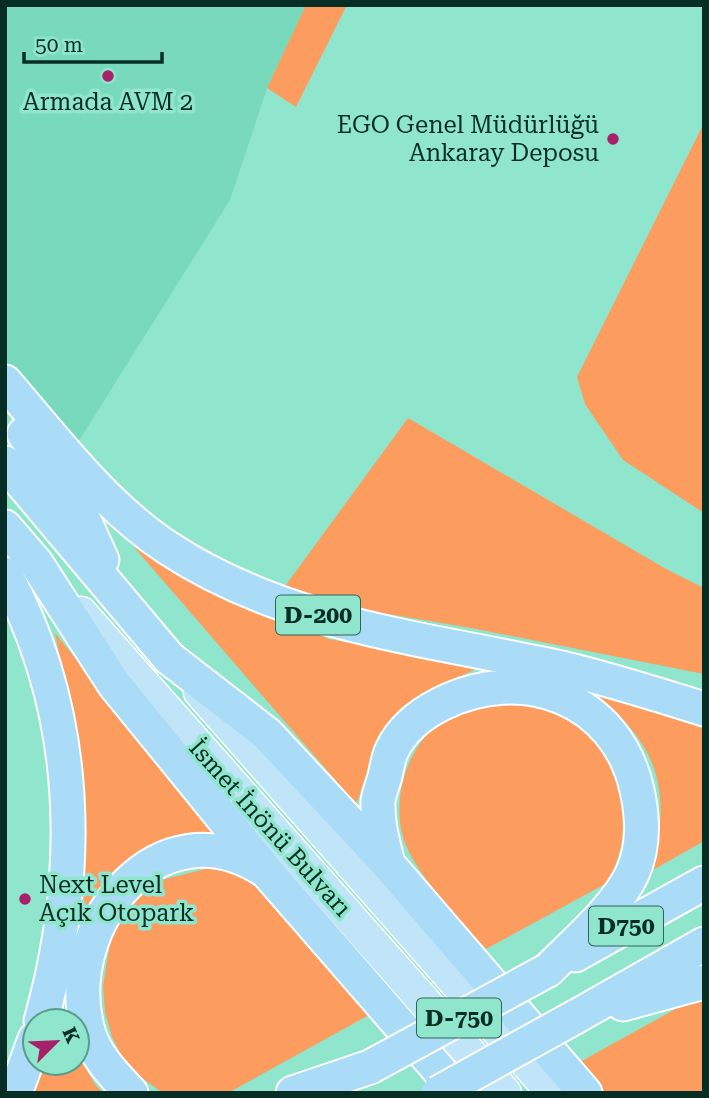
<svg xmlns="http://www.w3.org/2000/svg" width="709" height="1098" font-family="'Roboto Serif',serif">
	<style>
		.built { fill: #79d9bd }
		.green { fill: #fc9d5f }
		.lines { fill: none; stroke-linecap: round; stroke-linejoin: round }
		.primary-casing { stroke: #fff; stroke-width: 35 }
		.trunk-casing { stroke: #fff; stroke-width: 37 }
		.primary { stroke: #c0e5f9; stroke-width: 32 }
		.trunk { stroke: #abdcf7; stroke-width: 33 }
		.trunk-bridge-casing { stroke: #fff; stroke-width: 37; stroke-linecap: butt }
		.trunk-bridge { stroke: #abdcf7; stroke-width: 33 }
		.poi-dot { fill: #a6206a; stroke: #8fe6cc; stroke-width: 2.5 }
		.labels { text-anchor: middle; stroke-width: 7; stroke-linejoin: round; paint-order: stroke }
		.shield { fill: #8fe6cc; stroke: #306556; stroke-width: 2 }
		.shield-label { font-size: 23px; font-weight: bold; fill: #072e24 }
		.poi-label { font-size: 24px; fill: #072e24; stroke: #8fe6cc }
		.street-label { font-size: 24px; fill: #072e24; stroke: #8fe6cc }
	</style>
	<rect width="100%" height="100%" fill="#8fe6cc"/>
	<polygon class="built" points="5,5 306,5 267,88 230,200 75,447 5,382"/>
	<g class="green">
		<polygon points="306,5 347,5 296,107 267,88"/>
		<polygon points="704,123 704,513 623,460 585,404 577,377"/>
		<polygon points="408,418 666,569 704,588 704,674 471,628 370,611 283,589"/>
		<polygon points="133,546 218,594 329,639 482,666 412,700 383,737 356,804"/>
		<path d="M 55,633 L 216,833 C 133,843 112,866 73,938 L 80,762 Z"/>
		<path d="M 597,695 L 704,728 L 704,841 L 653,870 C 670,790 661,749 597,695 Z"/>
		<path d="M 519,700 C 534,704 553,707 565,715 C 576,722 595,735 602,745 C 630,786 631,841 607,883 L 486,949 C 459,918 428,888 409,852 C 387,811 404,742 447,719 C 470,707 494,704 519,700 Z"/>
		<polygon points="209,868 240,875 260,888 369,1015 228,1093 163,1093 139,1076 124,1060 112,1037 105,1012 103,986 111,936 124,910 135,896 161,880"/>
		<polygon points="704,998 704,1093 605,1093 578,1063 688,1002"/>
		<polygon points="77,1053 94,1083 103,1093 33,1093 43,1063 77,1063"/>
	</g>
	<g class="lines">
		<g class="primary-casing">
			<g id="primary">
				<polyline points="81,613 505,1093"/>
				<polyline points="200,692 553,1093"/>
			</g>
		</g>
		<g class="trunk-casing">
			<g id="trunk">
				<path d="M 5,382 C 55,440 104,506 168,548 C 288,627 431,639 566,669 C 612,680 659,695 704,709"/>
				<polyline points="24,434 79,509 102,560"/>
				<polyline points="5,463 169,658 267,734 388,864 585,1093"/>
				<polyline points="5,527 36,563 114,684 267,872 459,1093"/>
				<path d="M 5,574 C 80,713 83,871 41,1021"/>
				<path d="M 388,864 C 383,843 377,823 378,801 C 379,793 383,784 385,776 C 387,768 388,758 392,750 C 402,729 421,714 441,704 C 522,663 617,698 637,790 C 643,817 644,848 632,874 C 616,908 575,943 548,970"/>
				<polyline points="575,955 704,883"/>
				<polyline points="623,1004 704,982"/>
				<polyline points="577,1016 704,944"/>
				<polyline points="15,1093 35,1039"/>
				<path d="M 131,1093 C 113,1074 93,1054 87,1027 C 61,924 160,802 264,870"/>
				<polyline points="293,1093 370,1067"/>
			</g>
		</g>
		<use href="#primary" class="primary"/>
		<use href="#trunk" class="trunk"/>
		<g class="trunk-bridge-casing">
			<g id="trunk-bridge">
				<polyline points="370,1067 548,970"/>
				<polyline points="438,1093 577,1016"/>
			</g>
		</g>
		<use href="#trunk-bridge" class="trunk-bridge"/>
	</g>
	<g class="poi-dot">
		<circle cx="108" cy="76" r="7"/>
		<circle cx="613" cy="139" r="7"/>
		<circle cx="25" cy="899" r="7"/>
	</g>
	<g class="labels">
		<g class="shield">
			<rect x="276" y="595.5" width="84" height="39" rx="5"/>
			<rect x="589" y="906.5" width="74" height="39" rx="5"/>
			<rect x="417" y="998.5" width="84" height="39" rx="5"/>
		</g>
		<g class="shield-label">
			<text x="318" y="623">D-200</text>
			<text x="626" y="934">D750</text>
			<text x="459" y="1026">D-750</text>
		</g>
		<g class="poi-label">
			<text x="108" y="110">Armada AVM 2</text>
			<text x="599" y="133" text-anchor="end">EGO Genel Müdürlüğü<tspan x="599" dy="28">Ankaray Deposu</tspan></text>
			<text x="39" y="893" text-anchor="start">Next Level<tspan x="39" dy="28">Açık Otopark</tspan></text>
		</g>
		<g class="street-label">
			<text transform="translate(270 828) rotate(48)" y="8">İsmet İnönü Bulvarı</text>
		</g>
	</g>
	<rect width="709" height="1098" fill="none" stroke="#072e24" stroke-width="14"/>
	<g transform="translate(56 1042) rotate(66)"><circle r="33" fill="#8fe6cc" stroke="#599c89" stroke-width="2"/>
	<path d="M0-5L12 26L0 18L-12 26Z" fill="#a6206a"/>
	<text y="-10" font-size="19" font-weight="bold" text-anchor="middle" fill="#072e24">K</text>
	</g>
	<path d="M24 52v10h138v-10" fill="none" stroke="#072e24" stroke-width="3.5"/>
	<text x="35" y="52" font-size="21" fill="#072e24" stroke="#8fe6cc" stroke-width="5" paint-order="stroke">50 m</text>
</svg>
